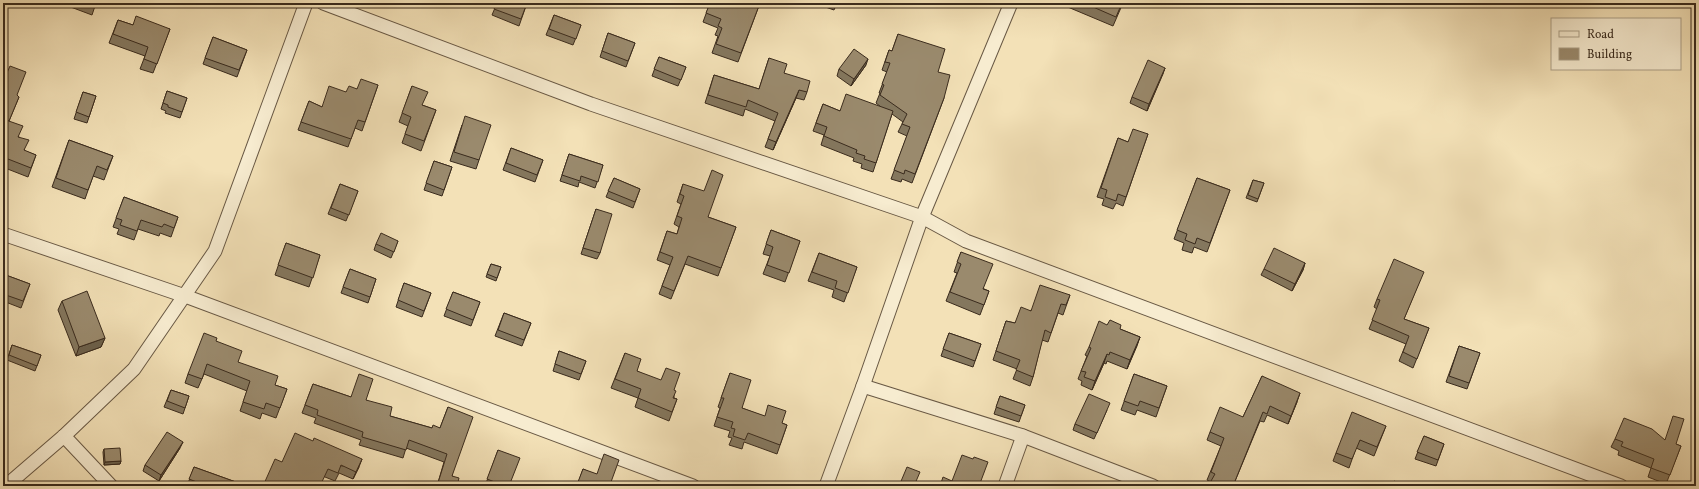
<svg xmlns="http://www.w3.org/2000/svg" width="1699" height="489" font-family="Vollkorn,serif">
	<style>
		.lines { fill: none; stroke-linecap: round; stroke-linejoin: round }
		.minor-casing { stroke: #685844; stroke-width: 15 }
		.minor { stroke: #f7ecd0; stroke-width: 13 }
		.wall { fill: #84775e; stroke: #3a2b1d }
		.shaded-wall { fill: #6c614c; stroke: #3a2b1d }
		.building { fill: #9a8a6d; stroke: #3a2b1d }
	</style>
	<rect width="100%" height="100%" fill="#f3e1b7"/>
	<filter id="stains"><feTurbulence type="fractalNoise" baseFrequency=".005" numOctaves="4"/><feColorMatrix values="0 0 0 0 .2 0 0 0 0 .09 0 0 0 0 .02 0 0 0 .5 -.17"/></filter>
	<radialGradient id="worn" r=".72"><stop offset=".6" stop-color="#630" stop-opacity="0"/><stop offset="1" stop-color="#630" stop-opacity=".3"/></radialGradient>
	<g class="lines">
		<g class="minor-casing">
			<g id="minor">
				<polyline points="323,3 591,104 922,217 966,241 1621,486"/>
				<polyline points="3,234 185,296 693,486"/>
				<polyline points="863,386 1023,436 1153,486"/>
				<polyline points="64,436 111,486"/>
				<polyline points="6,486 64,436 134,369 215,251 306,3"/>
				<polyline points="826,486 863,386 922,217 1011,3"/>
				<polyline points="1005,486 1023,436"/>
			</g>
		</g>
		<use href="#minor" class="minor"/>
	</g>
	<g class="wall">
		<polygon points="60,3 96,3 92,15"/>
		<polygon points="461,3 474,3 472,7"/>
		<polygon points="497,3 527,3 519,26 492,15"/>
		<polygon points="710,3 760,3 738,62 712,53 718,36 715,35 718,28 703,22"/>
		<polygon points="814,3 837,3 834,10"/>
		<polygon points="1064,3 1123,3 1113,26 1063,5"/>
		<polygon points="554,15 581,25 573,45 546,35"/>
		<polygon points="118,20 133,25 170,29 153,73 140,69 145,56 109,43"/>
		<polygon points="608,33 635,43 626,67 600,57"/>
		<polygon points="898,34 938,72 944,98 912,183 902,179 901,182 891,179 907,136 898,132 903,122 892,114 873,172 861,168 862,164 853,161 854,158 821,145 824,135 813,131 823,104 840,111 881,107 876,103 880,93 879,93 887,72 882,70 889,50 892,51"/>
		<polygon points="213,37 247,50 237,77 203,64"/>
		<polygon points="659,57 686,67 678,86 652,76"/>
		<polygon points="769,58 784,73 807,92 804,100 796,98 773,150 765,147 775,121 745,109 743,116 705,103 714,75 759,89"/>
		<polygon points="866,65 851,86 837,76 839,69"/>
		<polygon points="1165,68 1147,111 1130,103 1132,97"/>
		<polygon points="3,82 17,96 19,97 9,121 19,137 25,151 36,155 28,177 5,168 3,172"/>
		<polygon points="378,85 362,131 355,128 348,147 298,130 309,101 322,107 346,92 357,89"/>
		<polygon points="412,86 422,105 436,110 421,151 402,143 408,126 399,122"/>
		<polygon points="167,91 187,98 180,118 165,113 166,111 161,109"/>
		<polygon points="83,92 96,96 87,123 74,119"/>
		<polygon points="462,125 479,160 476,169 450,161"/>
		<polygon points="1148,134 1123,206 1116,203 1113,209 1102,205 1104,199 1097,197 1118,138 1128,142"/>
		<polygon points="69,140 113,156 104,180 93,176 85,199 52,187"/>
		<polygon points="511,148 543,160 535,182 503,170"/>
		<polygon points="569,154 603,165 595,188 579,182 578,187 560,181"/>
		<polygon points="434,161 452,167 442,196 424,190"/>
		<polygon points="614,178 640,189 633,208 606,197"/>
		<polygon points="1197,178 1230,190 1207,252 1194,247 1192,253 1182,250 1184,243 1174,239"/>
		<polygon points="1253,180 1264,183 1257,202 1246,198"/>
		<polygon points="340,184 358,191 346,221 328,214"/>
		<polygon points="683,184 708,217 736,227 718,276 685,264 671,299 659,294 670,265 657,260 667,231 677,234 679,227 674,224 681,204 677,202"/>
		<polygon points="124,197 178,217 171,237 160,233 159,236 138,229 134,240 117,234 119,229 113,227"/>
		<polygon points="596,209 600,253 597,259 581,254"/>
		<polygon points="771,230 800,241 785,282 763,274 770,256 763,254"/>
		<polygon points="398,241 391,258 374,250 376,244"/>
		<polygon points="286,243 320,255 309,287 275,275"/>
		<polygon points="961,252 984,289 989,291 980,315 946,301 957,273 954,272"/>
		<polygon points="819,253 857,267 844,302 832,297 834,290 808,281"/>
		<polygon points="1305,263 1303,270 1292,291 1261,275 1264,269"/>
		<polygon points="491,264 501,267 496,281 486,277"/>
		<polygon points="350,269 376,279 368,303 341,293"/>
		<polygon points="3,274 30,284 21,308 3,301"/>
		<polygon points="1420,280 1404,319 1429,328 1413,368 1399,361 1406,344 1369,329 1377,309 1374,307 1377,299"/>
		<polygon points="404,283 431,293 422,317 396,307"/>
		<polygon points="453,292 480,302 471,326 444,316"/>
		<polygon points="1070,295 1063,315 1058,313 1048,342 1042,340 1033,377 1030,386 1013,379 1017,369 993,360 1006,321 1015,323 1031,310"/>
		<polygon points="62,301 105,338 101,347 76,356 58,310"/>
		<polygon points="504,313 531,323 522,346 495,336"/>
		<polygon points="1107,325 1120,329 1140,337 1127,369 1107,361 1106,364 1104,363 1092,390 1081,385 1082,381 1078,379 1087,356 1085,355 1089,347"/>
		<polygon points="949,333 981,344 973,367 941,356"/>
		<polygon points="216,341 238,362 275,385 287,389 276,418 262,413 260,419 240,411 247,391 204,374 198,388 185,383 188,374"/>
		<polygon points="12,345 41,355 35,371 7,360"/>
		<polygon points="1459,346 1480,353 1467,389 1446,382"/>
		<polygon points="559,351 586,361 579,380 553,371"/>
		<polygon points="625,353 637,371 674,390 674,398 677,399 669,421 635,407 638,398 611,388"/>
		<polygon points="730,373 742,408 787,425 777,454 744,442 742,449 729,445 732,438 728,437 730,431 714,426 720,408 718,407"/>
		<polygon points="1134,374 1167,386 1156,417 1137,410 1135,415 1121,410"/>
		<polygon points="1262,376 1297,402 1288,424 1267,415 1264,422 1260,421 1233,486 1210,486 1211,482 1207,480 1221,446 1207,440 1210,432 1243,417"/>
		<polygon points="313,384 351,397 366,400 390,416 432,428 440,428 448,407 452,476 457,486 437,486 444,462 406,448 403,458 359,445 361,440 314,423 316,418 302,413"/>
		<polygon points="171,390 189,396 183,414 164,407"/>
		<polygon points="1000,396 1025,405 1019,422 994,414"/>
		<polygon points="1107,410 1094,439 1073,430 1075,424"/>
		<polygon points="1386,426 1374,456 1356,448 1349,468 1333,461 1336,453"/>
		<polygon points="1424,436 1444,444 1436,466 1415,459"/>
		<polygon points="1615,439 1665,440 1681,446 1666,484 1648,477 1651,468 1618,455 1619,451 1611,447"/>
		<polygon points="180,448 159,481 143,471 145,465"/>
		<polygon points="104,449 121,461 120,464 104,465 103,452"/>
		<polygon points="498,450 509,486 485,486"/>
		<polygon points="282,462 359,467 353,479 339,473 335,481 325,477"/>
		<polygon points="194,467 247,486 187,486"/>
		<polygon points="583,469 611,482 621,486 577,486"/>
	</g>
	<g class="shaded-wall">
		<polygon points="868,59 866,65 851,86 854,79"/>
		<polygon points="1165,68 1163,74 1147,111 1149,104"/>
		<polygon points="799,90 796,98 773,150 776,142"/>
		<polygon points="1305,263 1303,270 1292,291 1295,284"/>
		<polygon points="1140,337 1137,346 1127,369 1130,360"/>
		<polygon points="105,338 101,347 76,356 79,347"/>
		<polygon points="1107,354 1104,363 1092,390 1095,381"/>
		<polygon points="1300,393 1297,402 1288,424 1291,416"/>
		<polygon points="183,442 180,448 159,481 161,475"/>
		<polygon points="362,459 359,467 353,479 356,472"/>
		<polygon points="121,461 120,464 104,465 105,462"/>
	</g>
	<g class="building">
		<polygon points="88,3 96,3 95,5"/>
		<polygon points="497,3 527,3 521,19 494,9"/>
		<polygon points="710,3 760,3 741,53 716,44 722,28 718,26 721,19 706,13"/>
		<polygon points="1084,3 1122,3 1116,17"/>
		<polygon points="554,15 581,25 576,39 549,29"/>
		<polygon points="136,16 170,29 157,64 144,59 148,47 113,34 118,20 133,25"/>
		<polygon points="608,33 635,43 628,61 602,51"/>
		<polygon points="898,34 945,49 938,72 950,75 944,98 915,174 905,170 904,174 894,170 910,127 902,124 907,114 880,95 884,85 882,84 890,63 885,62 889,50 892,51"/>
		<polygon points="213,37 247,50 239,70 205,58"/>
		<polygon points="854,49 868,59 854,79 839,69"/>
		<polygon points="659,57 686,67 681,80 654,69"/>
		<polygon points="769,58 787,64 784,73 810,81 807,92 799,90 776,142 768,139 778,113 748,100 746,107 708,95 714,75 759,89"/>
		<polygon points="1148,60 1165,68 1149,104 1132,97"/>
		<polygon points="10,66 26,72 17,95 19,97 9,121 3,119 3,82"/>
		<polygon points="361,79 378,85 365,122 358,120 351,139 301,122 309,101 322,107 329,86 346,92 349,86 357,89"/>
		<polygon points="412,86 428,92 422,105 436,110 424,141 405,134 411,117 402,113"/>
		<polygon points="167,91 187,98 182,112 168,107 168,105 163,103"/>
		<polygon points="83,92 96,96 89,117 76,112"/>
		<polygon points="846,94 893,111 876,163 864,159 865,156 856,153 857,150 824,136 827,127 816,123 823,104 840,111"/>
		<polygon points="465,116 491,125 479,160 454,152"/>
		<polygon points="3,119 23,126 18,137 29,140 24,150 36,155 31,168 8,159 3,171"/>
		<polygon points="1133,129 1148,134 1126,197 1118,194 1116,201 1105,197 1107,190 1101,188 1118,138 1128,142"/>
		<polygon points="69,140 113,156 107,170 97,166 88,190 56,178"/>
		<polygon points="511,148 543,160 537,175 506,163"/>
		<polygon points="569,154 603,165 598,182 581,176 580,181 562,175"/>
		<polygon points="434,161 452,167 444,190 426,183"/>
		<polygon points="712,170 723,175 708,217 736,227 721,268 688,256 674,291 662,286 673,257 660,252 667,231 677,234 682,218 677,216 684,196 680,194 683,184 704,191"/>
		<polygon points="614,178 640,189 635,202 608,191"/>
		<polygon points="1197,178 1230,190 1210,243 1197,238 1195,244 1185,240 1187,234 1177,230"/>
		<polygon points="1253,180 1264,183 1258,199 1248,195"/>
		<polygon points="340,184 358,191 349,215 331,208"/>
		<polygon points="124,197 178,217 174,228 164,224 162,227 141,220 137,231 120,225 122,220 116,218"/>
		<polygon points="596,209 612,214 600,253 583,248"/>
		<polygon points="771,230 800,241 789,273 767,265 773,247 766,244"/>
		<polygon points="381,233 398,241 394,252 376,244"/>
		<polygon points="286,243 320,255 313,278 278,265"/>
		<polygon points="1274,248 1305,263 1295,284 1264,269"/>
		<polygon points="961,252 993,264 983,289 989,291 984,305 950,292 961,264 957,262"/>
		<polygon points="819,253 857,267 848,293 835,288 837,281 812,272"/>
		<polygon points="1394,259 1424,272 1404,319 1429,328 1417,359 1403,352 1409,336 1372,320 1380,300 1377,299"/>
		<polygon points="491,264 501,267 497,278 487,274"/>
		<polygon points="350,269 376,279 370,297 343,287"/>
		<polygon points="3,274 30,284 23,301 3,294"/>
		<polygon points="404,283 431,293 424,311 398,300"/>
		<polygon points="1040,285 1070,295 1066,305 1061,304 1051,333 1045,330 1033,377 1016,370 1020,360 996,351 1006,321 1015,323 1021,307 1031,311"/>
		<polygon points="87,291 105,338 79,347 62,301"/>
		<polygon points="453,292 480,302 473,320 446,309"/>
		<polygon points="504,313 531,323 524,340 498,330"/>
		<polygon points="1110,320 1121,325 1120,329 1140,337 1130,360 1110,352 1109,355 1107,354 1095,381 1084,377 1086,372 1081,371 1091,348 1089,347 1099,321 1107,325"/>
		<polygon points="204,333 217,338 216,341 242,351 238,362 278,376 275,385 287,389 280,408 266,403 264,409 243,402 250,381 207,364 202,379 188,374"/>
		<polygon points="949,333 981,344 975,361 943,349"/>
		<polygon points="12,345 41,355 37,366 9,355"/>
		<polygon points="1459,346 1480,353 1469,383 1449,376"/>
		<polygon points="559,351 586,361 581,374 555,364"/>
		<polygon points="625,353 641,359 637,371 661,380 666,368 680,373 674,390 676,391 673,398 677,399 672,412 638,398 641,389 615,379"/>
		<polygon points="730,373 751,380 742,408 765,416 768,405 786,411 782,423 787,425 780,445 748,433 745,440 733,436 735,429 731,428 733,422 717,417 724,398 721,398"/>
		<polygon points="359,374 373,379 366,400 392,407 390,416 432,428 433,425 440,428 448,407 473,417 452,476 459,478 457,486 437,486 447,454 409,440 406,450 362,437 363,432 317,415 318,410 305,405 313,384 351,397"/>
		<polygon points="1134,374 1167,386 1159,408 1140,401 1138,406 1124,401"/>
		<polygon points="1262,376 1300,393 1291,416 1270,406 1267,414 1263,412 1233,486 1223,486 1211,481 1215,474 1211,472 1224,438 1210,432 1220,407 1243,417"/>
		<polygon points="171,390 189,396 185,408 167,401"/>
		<polygon points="1089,394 1110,403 1097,433 1075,424"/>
		<polygon points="1000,396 1025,405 1021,416 996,407"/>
		<polygon points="1352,412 1386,426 1377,447 1360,440 1352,459 1336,453"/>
		<polygon points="1673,416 1684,419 1676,444 1681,446 1670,475 1651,468 1654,459 1621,446 1623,442 1615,439 1624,418 1652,429 1665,440"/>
		<polygon points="167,432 183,442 161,475 145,465"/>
		<polygon points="295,433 313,441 314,438 362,459 356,472 341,465 338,473 328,469 320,486 263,486 275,459 282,462"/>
		<polygon points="1424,436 1444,444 1438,460 1417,452"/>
		<polygon points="120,448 121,461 105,462 104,449"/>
		<polygon points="498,450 520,458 509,486 505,486 487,479"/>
		<polygon points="604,454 619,460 611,482 621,486 584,486 585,484 578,482 583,469 597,474"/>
		<polygon points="962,455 973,459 974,457 988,462 979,486 940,486 943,477 952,481"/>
		<polygon points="194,467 247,486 207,486 189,479"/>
		<polygon points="907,467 920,472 914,486 899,486"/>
		<polygon points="1394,481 1405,486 1392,486"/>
	</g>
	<rect width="1699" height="489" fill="none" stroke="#f3e1b7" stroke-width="16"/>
	<rect x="4" y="4" width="1691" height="481" fill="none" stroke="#3a2b1d" stroke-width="2"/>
	<rect x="8" y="8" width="1683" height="473" fill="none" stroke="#3a2b1d"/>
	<rect x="1551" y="18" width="130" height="52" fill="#f7ecd0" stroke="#ab9f88"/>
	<rect x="1559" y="31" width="20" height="6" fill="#f7ecd0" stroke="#ab9f88"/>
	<text x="1587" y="38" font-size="12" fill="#3a2b1d">Road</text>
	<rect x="1559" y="48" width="20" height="12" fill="#9a8a6d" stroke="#ab9f88"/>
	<text x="1587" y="58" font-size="12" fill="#3a2b1d">Building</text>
	<rect width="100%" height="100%" filter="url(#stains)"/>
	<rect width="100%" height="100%" fill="url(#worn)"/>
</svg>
